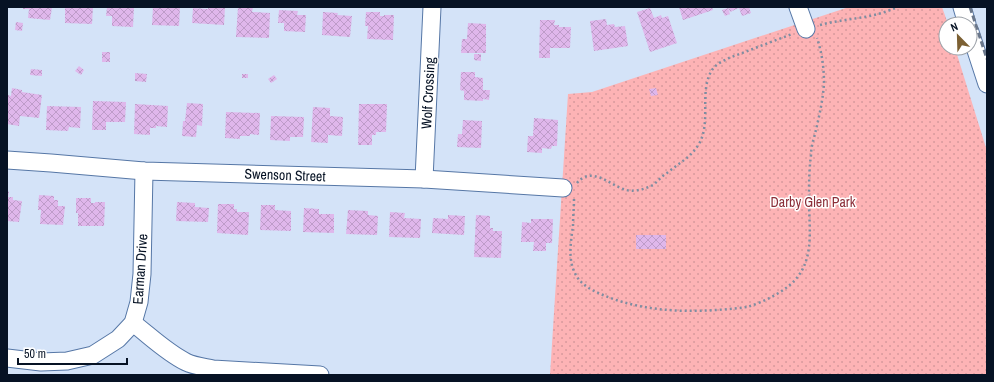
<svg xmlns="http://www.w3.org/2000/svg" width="994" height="382" font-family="'Archivo Narrow',sans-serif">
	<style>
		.park { fill: url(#park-dots) }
		.building { fill: url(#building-cross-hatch) }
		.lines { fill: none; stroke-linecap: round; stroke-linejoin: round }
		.minor-casing { stroke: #5677a6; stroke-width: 19 }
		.path { stroke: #7f8da1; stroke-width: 2.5; stroke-dasharray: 2 3; stroke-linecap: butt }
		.minor { stroke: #fff; stroke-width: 17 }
		.rail { stroke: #6a778b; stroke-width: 3; stroke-dasharray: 6 3; stroke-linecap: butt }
		.labels { text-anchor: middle; stroke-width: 3; stroke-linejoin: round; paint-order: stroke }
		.street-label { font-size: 14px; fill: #061224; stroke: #fff }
		.park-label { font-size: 14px; fill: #8b2e38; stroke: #fff }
	</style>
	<defs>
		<pattern id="park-dots" width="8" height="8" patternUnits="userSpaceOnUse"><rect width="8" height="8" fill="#fdb3b5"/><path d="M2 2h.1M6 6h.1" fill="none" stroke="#d7999c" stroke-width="1.8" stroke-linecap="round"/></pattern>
		<pattern id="building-cross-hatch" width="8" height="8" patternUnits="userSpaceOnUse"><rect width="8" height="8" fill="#dfb7eb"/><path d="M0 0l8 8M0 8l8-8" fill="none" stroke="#be9cc9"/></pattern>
	</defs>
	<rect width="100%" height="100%" fill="#d4e3f8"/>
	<polygon class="park" points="849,7 942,7 948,24 946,24 946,48 955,48 987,151 987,375 550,375 568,94 592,92"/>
	<g class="building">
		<polygon points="23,7 52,7 50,20 28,18 29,9 23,9"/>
		<polygon points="65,7 93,7 92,24 65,23"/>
		<polygon points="107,7 134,7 133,27 112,26 112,16 106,16"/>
		<polygon points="153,7 180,7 179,26 152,25"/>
		<polygon points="208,7 225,7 224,25 192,23 193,8 208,9"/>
		<polygon points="238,7 253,7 252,12 270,13 269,38 236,37"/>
		<polygon points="679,7 712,7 713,10 683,20"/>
		<polygon points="728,7 749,7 751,13 742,16 739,8 730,12"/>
		<polygon points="650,8 654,18 661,15 662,18 668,16 677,43 650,52 637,12"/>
		<polygon points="728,8 730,14 725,16 722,10"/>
		<polygon points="279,10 298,11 297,15 306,15 305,32 284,31 284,23 278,23"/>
		<polygon points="323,12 338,13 337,15 352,16 350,37 322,35"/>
		<polygon points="366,12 380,12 380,16 384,16 384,15 394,15 393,40 367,39 368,26 365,26"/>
		<polygon points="606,19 607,25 614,24 615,27 625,26 628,46 594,51 590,21"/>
		<polygon points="540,20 555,20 554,25 559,25 559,27 571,27 570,48 550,48 550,58 539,58"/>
		<polygon points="16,22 23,23 22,31 15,30"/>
		<polygon points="468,23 486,24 486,53 461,53 462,39 467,39"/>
		<rect x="102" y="52" width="8" height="10"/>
		<polygon points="474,54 481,54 481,61 474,60"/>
		<polygon points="79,66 84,70 81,75 75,71"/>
		<polygon points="31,69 42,70 42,76 30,75"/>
		<polygon points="461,72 475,72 475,77 483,78 483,90 490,90 489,100 483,99 483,101 464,100 464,91 460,90"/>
		<polygon points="135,73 147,74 146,82 135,81"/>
		<rect x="242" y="74" width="6" height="4"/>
		<polygon points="274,75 277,79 271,83 268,79"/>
		<polygon points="12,88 22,90 22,92 42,95 39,118 20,116 19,126 7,124 7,105 8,95 11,96"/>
		<polygon points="656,88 658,95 651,96 649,89"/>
		<polygon points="93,101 126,102 125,122 106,122 106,130 92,130"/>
		<polygon points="187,103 203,104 202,126 197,125 196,137 182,136 183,121 185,121"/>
		<polygon points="135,104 168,106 167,127 156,126 156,128 150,128 150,135 134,134"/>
		<polygon points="359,104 387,104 386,132 376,132 376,135 372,135 372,145 358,145"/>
		<polygon points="47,106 81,107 80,128 69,127 68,131 46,130"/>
		<polygon points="313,107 330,108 330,116 343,117 342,136 328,135 328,143 311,142"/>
		<polygon points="226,112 260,113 259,135 250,134 250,136 240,136 240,139 225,138"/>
		<polygon points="271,116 304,117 303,137 290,137 290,141 270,140"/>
		<polygon points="534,118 558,120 557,146 552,146 551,149 542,148 542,153 527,152 528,136 533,136"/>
		<polygon points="463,120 482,121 481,148 457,147 458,134 462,134"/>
		<polygon points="7,191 9,192 8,197 13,197 13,200 22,201 19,222 7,221"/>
		<polygon points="39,195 54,196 54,200 58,200 58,206 65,206 63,225 40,224 41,210 38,210"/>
		<polygon points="76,198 91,198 91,203 95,203 95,202 105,202 104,226 78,226 78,213 76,213"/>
		<polygon points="177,202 195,203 195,207 209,208 208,222 176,221"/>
		<polygon points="218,204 234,204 234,209 237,209 237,212 249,212 248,235 217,233"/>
		<polygon points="261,205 275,205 275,210 291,211 291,231 260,230"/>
		<polygon points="304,208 319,209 319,214 334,214 334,233 303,232"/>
		<polygon points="348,210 368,211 368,215 378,216 377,235 346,234"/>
		<polygon points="390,212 405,213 404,218 421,219 420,238 389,237"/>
		<polygon points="448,215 465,216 464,235 432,233 433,218 448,219"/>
		<polygon points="476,215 490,216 490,228 493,228 493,231 502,231 501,258 474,257"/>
		<polygon points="531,219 553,219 552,243 546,243 546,251 533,251 534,242 521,242 522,222 531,223"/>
		<rect x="636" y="235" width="30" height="14"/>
	</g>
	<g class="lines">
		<g class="minor-casing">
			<g id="minor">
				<polyline points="798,7 806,29"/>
				<polyline points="962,7 967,24"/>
				<polyline points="970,32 987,84"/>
				<polyline points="7,160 51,163 144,171 424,179 563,188"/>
				<polyline points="424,179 432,7"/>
				<path d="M 133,323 C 150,336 166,352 186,362 C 194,366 204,367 213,369 L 320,375"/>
				<polyline points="7,358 41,362 67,361 93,355 118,339 133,323 139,302 142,274 144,171"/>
			</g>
		</g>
		<g class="path">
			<path d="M 820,25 C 846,18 873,19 897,7"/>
			<path d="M 577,183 C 592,165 611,186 626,190 C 636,192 645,189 653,185 C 658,181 662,176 667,173 C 679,163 692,157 700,142 C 711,120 699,91 712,70 C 716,64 723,61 729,58 L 792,34"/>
			<path d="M 574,199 C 574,208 573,217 573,226 C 571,240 568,258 574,271 C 579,284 591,290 603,295 C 648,314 700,313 747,307 C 764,302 789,290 799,275 C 814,254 809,225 809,201 C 809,186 809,170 811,155 C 811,148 813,141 815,134 C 819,117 823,100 824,83 C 824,68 822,53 817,38"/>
		</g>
		<use href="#minor" class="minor"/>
		<polyline class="rail" points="970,7 987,59"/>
	</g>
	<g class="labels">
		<g class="street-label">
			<text transform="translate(428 93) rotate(-87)" y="5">Wolf Crossing</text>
			<text transform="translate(285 175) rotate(2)" y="5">Swenson Street</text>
			<text transform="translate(140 269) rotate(-86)" y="5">Earman Drive</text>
		</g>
		<g class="park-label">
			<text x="813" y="207">Darby Glen Park</text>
		</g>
	</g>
	<rect width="994" height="382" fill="none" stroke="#061224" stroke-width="16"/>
	<g transform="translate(958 36) rotate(337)"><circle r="19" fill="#ffffff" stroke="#9ba0a7"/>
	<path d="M0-3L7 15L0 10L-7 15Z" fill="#7c6033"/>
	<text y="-6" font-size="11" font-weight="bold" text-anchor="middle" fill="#061224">N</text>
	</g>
	<path d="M18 358v6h109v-6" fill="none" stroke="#061224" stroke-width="2"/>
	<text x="24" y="358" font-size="12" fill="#061224" stroke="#ffffff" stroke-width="3" paint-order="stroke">50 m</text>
</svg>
